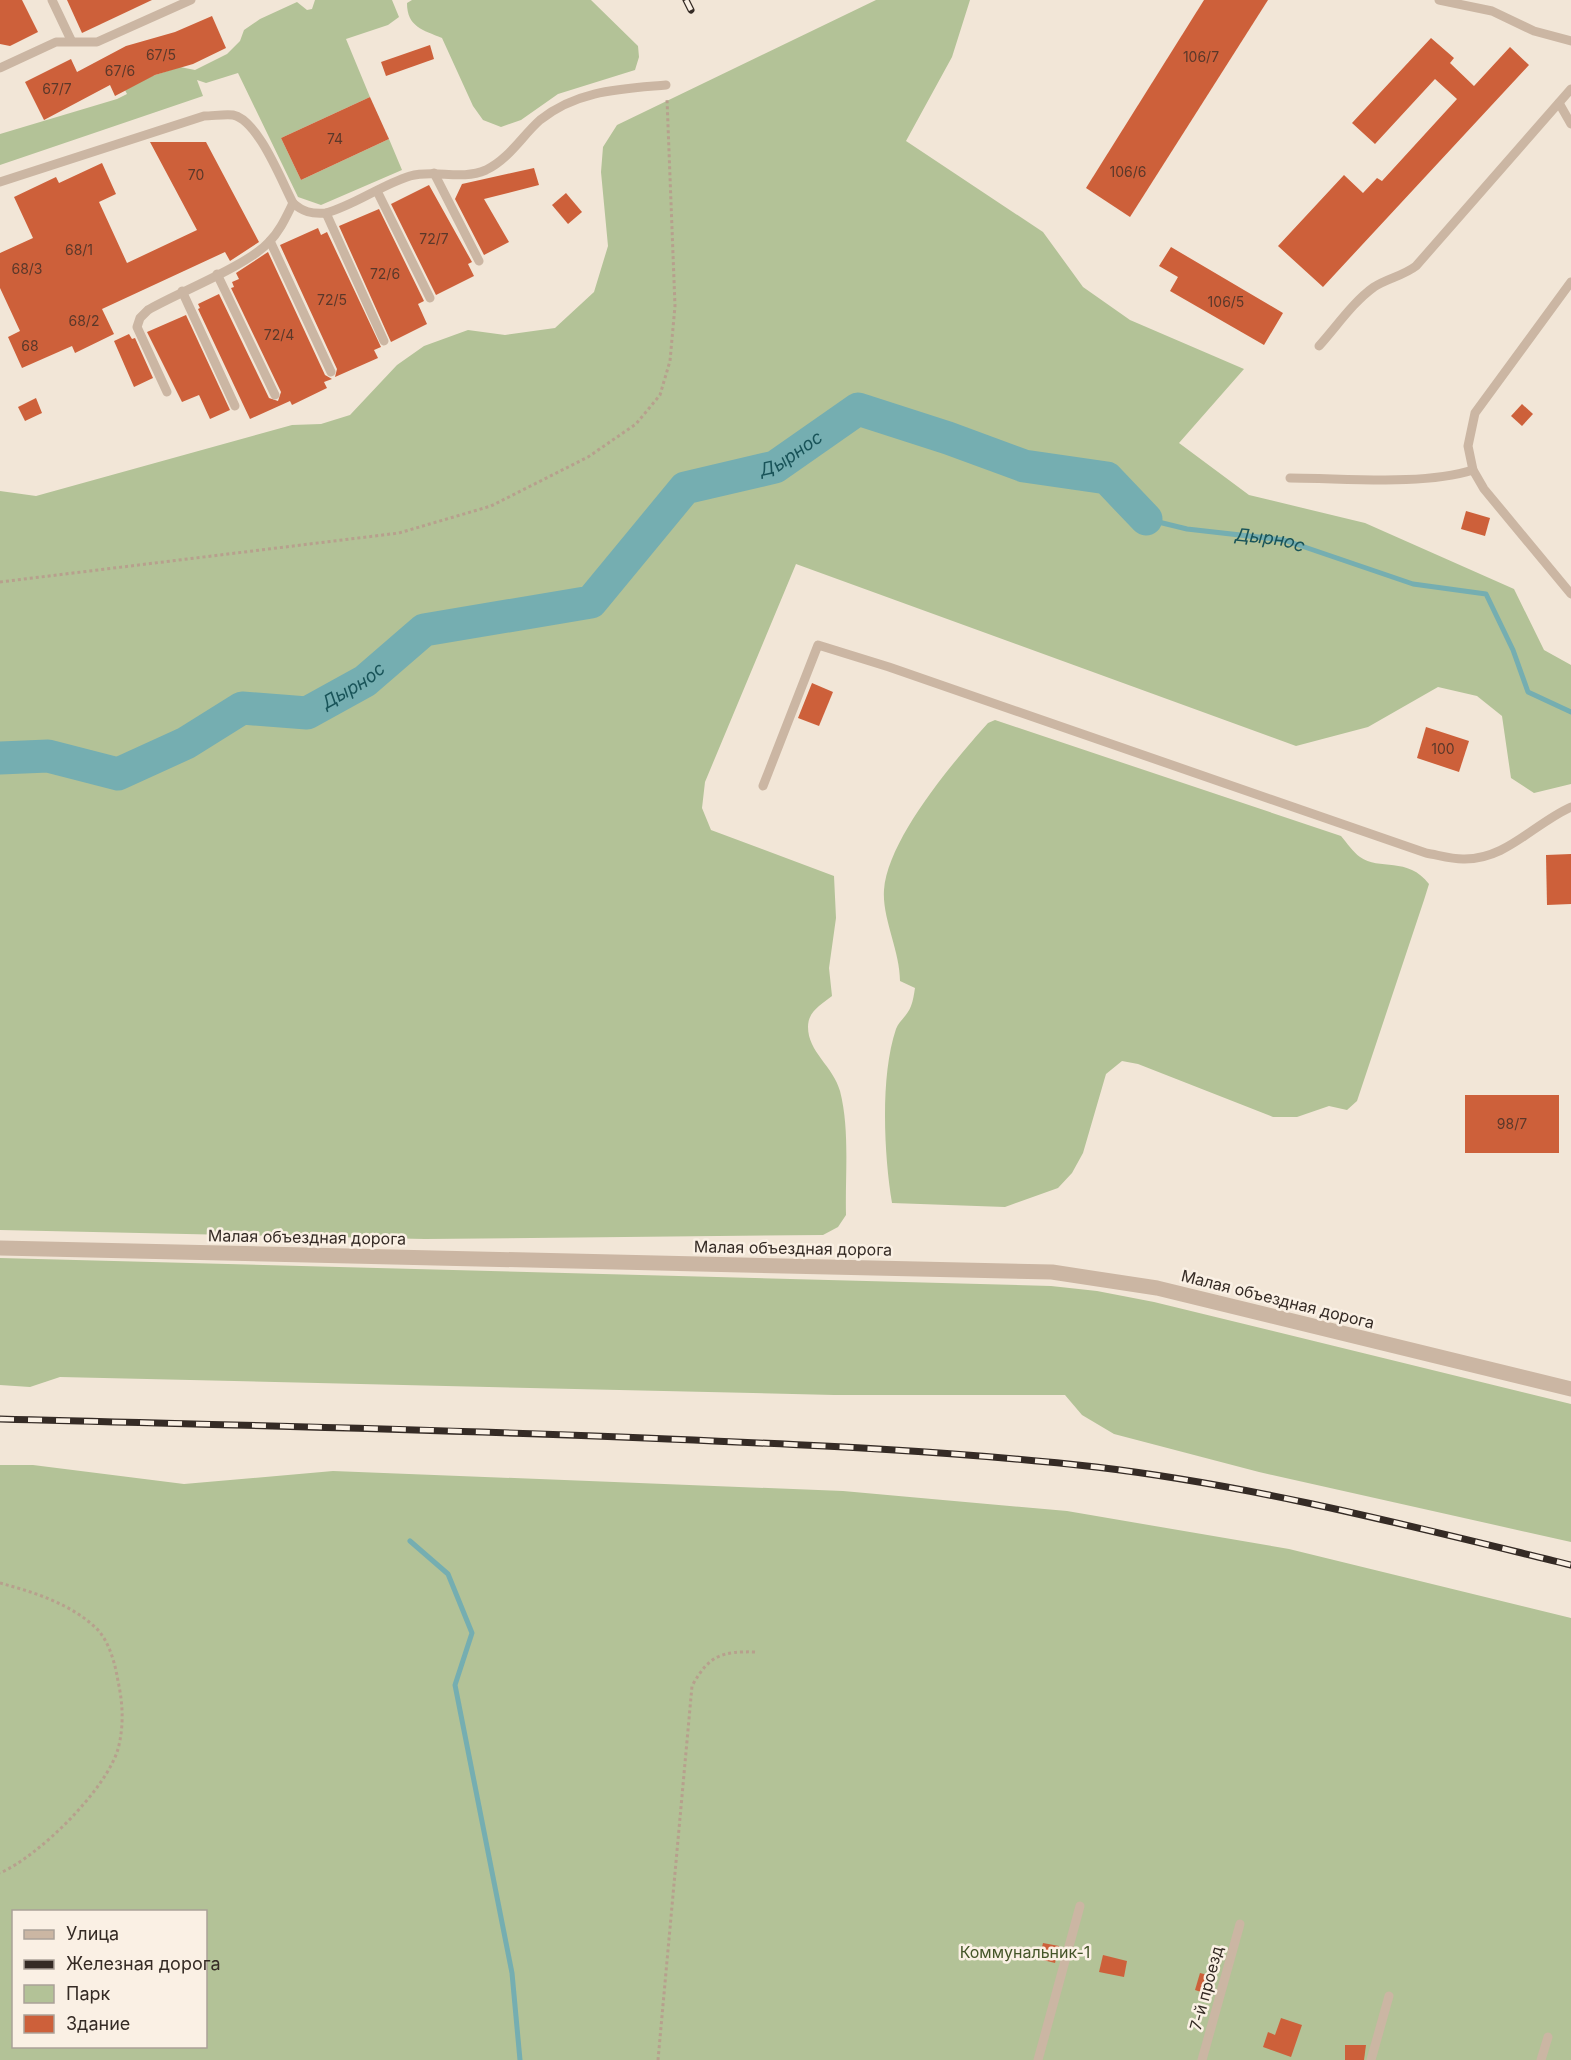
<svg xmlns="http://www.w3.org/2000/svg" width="1571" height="2060" font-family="Inter,sans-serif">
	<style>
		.green { fill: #b3c297; fill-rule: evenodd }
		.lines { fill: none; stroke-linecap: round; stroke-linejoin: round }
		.stream { stroke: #75aeb1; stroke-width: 5 }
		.river { stroke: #75aeb1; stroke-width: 33 }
		.building { fill: #cd603a }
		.path { stroke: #b7a08d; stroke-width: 3; stroke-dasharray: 3 3; stroke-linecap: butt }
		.service { stroke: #cbb6a3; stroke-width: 9 }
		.tertiary { stroke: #cbb6a3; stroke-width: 15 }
		.rail-casing { stroke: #352b25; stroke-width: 7 }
		.rail { stroke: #faf0e4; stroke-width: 4.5; stroke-dasharray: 14; stroke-linecap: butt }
		.labels { text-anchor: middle; stroke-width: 5; stroke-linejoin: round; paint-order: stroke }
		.number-label { font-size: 14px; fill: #5b382a }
		.street-label { font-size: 16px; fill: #352b25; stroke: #faf0e4 }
		.park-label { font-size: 16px; fill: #445528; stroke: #faf0e4 }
		.water-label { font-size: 18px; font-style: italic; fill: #195459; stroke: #faf0e4 }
	</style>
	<rect width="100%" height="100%" fill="#f2e6d7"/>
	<g class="green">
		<polygon points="315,0 392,0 399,17 388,25 346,39 370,97 281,138 301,180 389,139 402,170 321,205 298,197 238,73 206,83 197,80 203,96 0,165 0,134 117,99 127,94 125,90 152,76 180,67 195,70 227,54 240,41 244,30 260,19 297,2 307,10 312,9"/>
		<path d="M 412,0 L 591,0 L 638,46 L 639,57 L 635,70 L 558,94 L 521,120 L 501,127 L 483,120 L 473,106 L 442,38 C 423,30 407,27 407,3 Z"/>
		<path d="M 876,0 L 970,0 L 952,57 L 906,141 L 1043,232 L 1083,287 L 1130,320 L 1244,369 L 1179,443 L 1249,495 L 1365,523 L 1514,589 L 1544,650 L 1571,665 L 1571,784 L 1534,793 L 1511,778 L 1502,716 L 1477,696 L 1438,687 L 1368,727 L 1296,746 L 796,564 L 705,782 L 702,808 L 711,830 L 834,876 L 836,918 L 829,968 L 832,996 C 821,1005 808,1011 808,1027 C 808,1052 833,1066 840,1091 C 850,1130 845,1175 846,1215 L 838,1227 L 823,1235 L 425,1239 L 0,1230 L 0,491 L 36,496 L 292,425 L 321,424 L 350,415 L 397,365 L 424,346 L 468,330 L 505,335 L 555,328 L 594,292 L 608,246 L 601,172 L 603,147 L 617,125 Z"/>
		<path d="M 995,720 L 1341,836 C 1347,843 1353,852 1360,857 C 1379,871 1408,856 1429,884 L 1424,900 L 1357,1101 L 1347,1110 L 1329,1106 L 1297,1117 L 1273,1117 L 1138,1064 L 1122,1061 L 1106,1074 L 1083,1153 L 1072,1173 L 1058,1188 L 1005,1207 L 892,1203 C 884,1155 880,1076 896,1029 C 899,1021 908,1015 911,1006 C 913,1001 914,994 915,988 L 900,981 C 900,951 882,918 884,890 C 888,838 954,761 988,723 Z"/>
		<polygon points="0,1258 1051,1286 1097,1291 1154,1302 1571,1404 1571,1542 1259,1472 1114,1434 1082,1415 1065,1395 834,1395 60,1377 30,1387 0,1385"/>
		<path d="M 0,1465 L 33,1465 L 184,1484 L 333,1471 L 843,1491 L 1067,1511 L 1289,1549 L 1571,1618 L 1571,2060 L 0,2060 ZM 14,1912 L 206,1912 L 206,2046 L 14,2046 Z"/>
	</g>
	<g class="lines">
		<g class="stream">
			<path id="s1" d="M 1146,519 L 1187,529 L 1284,540 L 1413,584 L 1486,594 L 1513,650 L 1528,692 L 1571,712"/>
			<polyline points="410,1541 448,1574 472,1633 455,1685 512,1973 520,2060"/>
		</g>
		<path class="river" id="s2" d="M 0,758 L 48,756 L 118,774 L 186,743 L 242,708 L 307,713 L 365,681 L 424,630 L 591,602 L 685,488 L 775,467 L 858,409 L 948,438 L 1024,466 L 1107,478 L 1146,519"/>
	</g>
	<g class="building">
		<polygon points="0,0 22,0 38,32 10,46 0,44"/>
		<polygon points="67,0 152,0 82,33"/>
		<polygon points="1204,0 1268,0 1130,217 1086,188"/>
		<polygon points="212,16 226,48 193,64 155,75 115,96 110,85 44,120 25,82 71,59 77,72 126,46 175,32"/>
		<polygon points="1431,38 1454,58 1450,63 1474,86 1510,47 1529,65 1323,287 1278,246 1344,175 1363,193 1377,178 1382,181 1457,99 1435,79 1375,144 1352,123"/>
		<polygon points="430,45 434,59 386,76 381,62"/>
		<polygon points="370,97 389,139 301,180 281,138"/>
		<polygon points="150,142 206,142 259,242 230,261 225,252 102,309 114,334 75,353 72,346 22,368 8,337 20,331 0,288 0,253 33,238 14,197 56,177 59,183 102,163 116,194 99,202 127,263 197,230"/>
		<polygon points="534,168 539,185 484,199 509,242 484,255 455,199 462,184"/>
		<polygon points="429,185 472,262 468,264 474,276 436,295 391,204"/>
		<polygon points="566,193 582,212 568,224 552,205"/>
		<polygon points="379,209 424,301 418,304 427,324 391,342 339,226"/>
		<polygon points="318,228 321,235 327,232 381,347 374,350 378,358 335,377 337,369 280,245"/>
		<polygon points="1171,247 1283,313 1264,345 1170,291 1178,277 1159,266"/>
		<polygon points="268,252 325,375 332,379 324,382 327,388 292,405 290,401 250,419 198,309 200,308 198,304 219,294 269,398 278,401 281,392 231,288 234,287 232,282 239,279 236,273"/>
		<polygon points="186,315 230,410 210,419 199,395 182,402 147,332"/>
		<polygon points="129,334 132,339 135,338 153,378 134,387 114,341"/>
		<polygon points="36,398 42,413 25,421 18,407"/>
		<polygon points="1522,404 1533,414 1522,426 1511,416"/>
		<polygon points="1466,511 1490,518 1485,536 1461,529"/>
		<polygon points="812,683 833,692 819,726 798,718"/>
		<polygon points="1426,727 1469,741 1459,772 1417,758"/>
		<polygon points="1571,854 1571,904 1547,905 1546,855"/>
		<rect x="1465" y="1095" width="94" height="58"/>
		<polygon points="1043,1943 1059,1946 1055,1963 1039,1959"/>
		<polygon points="1103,1955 1127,1961 1124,1977 1099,1972"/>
		<polygon points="1200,1973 1216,1977 1210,1995 1195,1990"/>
		<polygon points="1281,2018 1302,2025 1291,2057 1263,2047 1268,2032 1275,2035"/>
		<polygon points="1345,2045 1366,2045 1364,2060 1345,2060"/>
	</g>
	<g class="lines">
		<g class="path">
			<polyline points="0,582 399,533 491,506 588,457 636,424 660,395 670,361 675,306 667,99"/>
			<path d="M 0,1583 C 33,1592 69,1603 95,1627 C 109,1640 115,1663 118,1681 C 123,1704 124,1726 118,1749 C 106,1790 39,1856 0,1873"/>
			<path d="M 658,2060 L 692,1686 C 709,1655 722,1651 756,1652"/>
		</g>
		<g class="service">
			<polyline points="52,0 71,40"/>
			<polyline points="1439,0 1492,11 1534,31 1571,41"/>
			<polyline points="0,68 56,42 97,42 191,0"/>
			<polyline points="1559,103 1571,124"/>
			<polyline points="434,173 479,261"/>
			<path d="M 0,182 L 204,116 C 213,116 224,114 233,115 C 258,120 281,180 293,203 C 303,212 311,214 326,213 C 355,205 381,185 410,176 C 436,169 460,181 486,170 C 509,159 522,136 540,120 C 577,90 621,89 666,85"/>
			<polyline points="377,191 430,298"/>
			<polyline points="326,213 384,341"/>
			<polyline points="270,241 331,372"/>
			<polyline points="217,274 275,395"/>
			<polyline points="1571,282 1475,413 1468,446 1473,470 1484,489 1571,594"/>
			<polyline points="182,291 235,406"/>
			<path d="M 1319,346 C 1337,326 1353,302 1374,287 C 1388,278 1403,276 1416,266 L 1571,89"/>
			<path d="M 167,392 L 137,327 L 140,318 L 148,310 C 179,292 247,266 269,242 C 280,231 286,217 293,203"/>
			<path d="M 1290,478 C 1345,478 1422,486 1473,470"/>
			<path d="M 763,786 L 818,645 L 889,667 L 1426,853 C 1438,855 1451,859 1463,859 C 1506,860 1533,824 1571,807"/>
			<polyline points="1038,2060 1080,1906"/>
			<polyline points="1202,2060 1240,1924"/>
			<polyline points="1371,2060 1389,1996"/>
			<polyline points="1541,2060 1548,2037"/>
		</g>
		<polyline class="tertiary" points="0,1248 1052,1272 1157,1288 1571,1389"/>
		<g class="rail-casing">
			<g id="rail">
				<polyline points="686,0 691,10"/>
				<path d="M 0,1419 C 223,1425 445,1429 668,1439 C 811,1445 954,1451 1096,1467 C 1257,1486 1414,1527 1571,1565"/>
			</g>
		</g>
		<use href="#rail" class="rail"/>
	</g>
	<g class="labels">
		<g class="number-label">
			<text x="161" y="60">67/5</text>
			<text x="1201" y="62">106/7</text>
			<text x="120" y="76">67/6</text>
			<text x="57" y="94">67/7</text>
			<text x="335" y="144">74</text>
			<text x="1128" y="177">106/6</text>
			<text x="196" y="180">70</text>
			<text x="434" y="244">72/7</text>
			<text x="79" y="255">68/1</text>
			<text x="27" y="274">68/3</text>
			<text x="385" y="279">72/6</text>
			<text x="332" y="305">72/5</text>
			<text x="1226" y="307">106/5</text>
			<text x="84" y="326">68/2</text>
			<text x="279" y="340">72/4</text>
			<text x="30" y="351">68</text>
			<text x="1443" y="754">100</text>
			<text x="1512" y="1129">98/7</text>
		</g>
		<g class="street-label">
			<text transform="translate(307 1237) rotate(1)" y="6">Малая объездная дорога</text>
			<text transform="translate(793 1248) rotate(1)" y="6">Малая объездная дорога</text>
			<text transform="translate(1278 1299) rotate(14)" y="6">Малая объездная дорога</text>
			<text transform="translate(1206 1988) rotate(-75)" y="6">7-й проезд</text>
		</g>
		<g class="park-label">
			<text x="1025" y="1958">Коммунальник-1</text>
		</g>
		<g class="water-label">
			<text dy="6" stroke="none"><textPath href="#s2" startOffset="900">Дырнос</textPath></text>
			<text dy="6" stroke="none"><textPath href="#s1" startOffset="126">Дырнос</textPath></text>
			<text dy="6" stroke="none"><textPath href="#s2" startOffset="380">Дырнос</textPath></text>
		</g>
	</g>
	<rect x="12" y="1910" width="195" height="138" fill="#faf0e4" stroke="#aba198" stroke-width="1.5"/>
	<rect x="24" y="1930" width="30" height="9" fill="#cbb6a3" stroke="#aba198" stroke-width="1.5"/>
	<text x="66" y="1940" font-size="18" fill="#352b25">Улица</text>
	<rect x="24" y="1960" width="30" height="9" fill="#352b25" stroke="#aba198" stroke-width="1.5"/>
	<text x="66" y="1970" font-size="18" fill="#352b25">Железная дорога</text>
	<rect x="24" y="1985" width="30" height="18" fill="#b3c297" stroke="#aba198" stroke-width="1.5"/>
	<text x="66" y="2000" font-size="18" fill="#352b25">Парк</text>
	<rect x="24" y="2015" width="30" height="18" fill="#cd603a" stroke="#aba198" stroke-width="1.5"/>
	<text x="66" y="2030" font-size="18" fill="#352b25">Здание</text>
</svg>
